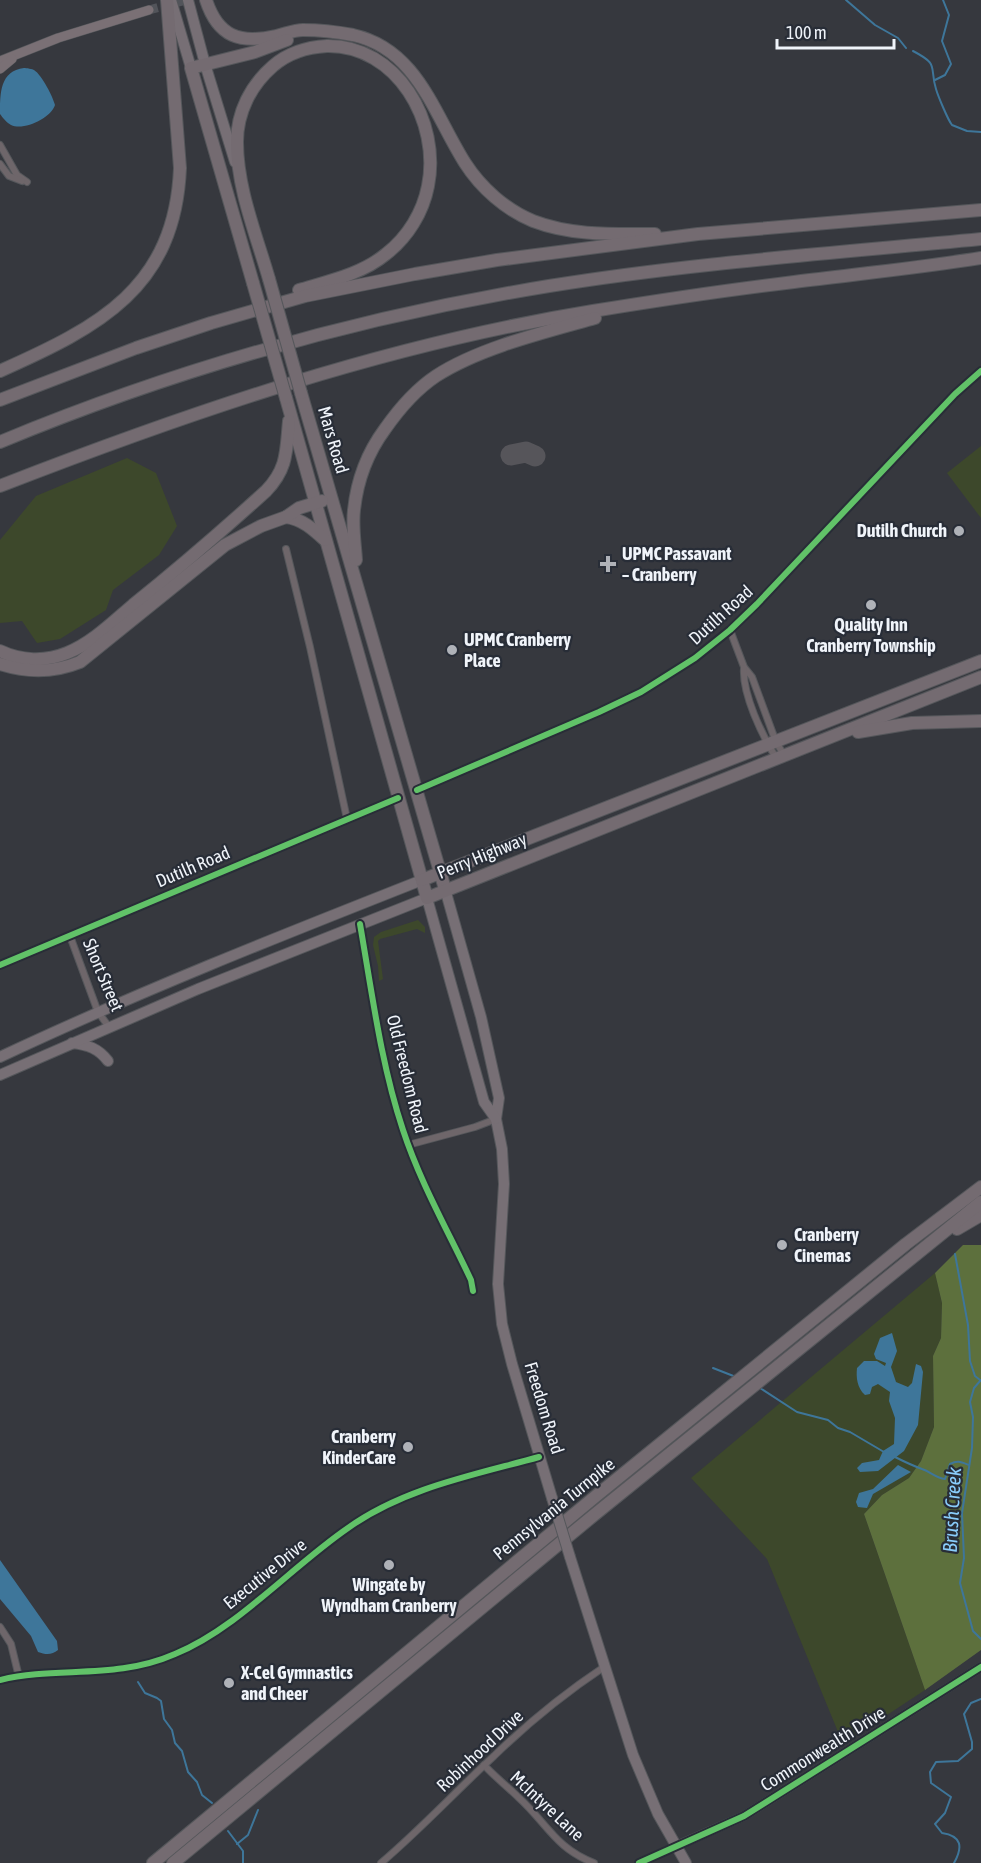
<svg xmlns="http://www.w3.org/2000/svg" width="981" height="1863" font-family="'Asap Condensed',sans-serif">
	<style>
		.green { fill: #3d482b }
		.forest { fill: #5d703d }
		.water { fill: #3e769a }
		.lines { fill: none; stroke-linecap: round; stroke-linejoin: round }
		.stream { stroke: #3e769a; stroke-width: 2 }
		.taxiway { stroke: #56555a; stroke-width: 21 }
		.secondary-tunnel { stroke: #52545a; stroke-width: 9; stroke-dasharray: 9 4.5; stroke-linecap: butt }
		.street-casing { stroke: #55575b; stroke-width: 8 }
		.secondary-casing { stroke: #55575b; stroke-width: 10 }
		.primary-casing { stroke: #55575b; stroke-width: 12 }
		.highway-casing { stroke: #55575b; stroke-width: 14 }
		.street { stroke: #6e666a; stroke-width: 6 }
		.secondary { stroke: #7a7075; stroke-width: 9 }
		.primary { stroke: #776f75; stroke-width: 10 }
		.highway { stroke: #746b71; stroke-width: 12 }
		.primary-bridge-casing { stroke: #55575b; stroke-width: 12; stroke-linecap: butt }
		.highway-bridge-casing { stroke: #55575b; stroke-width: 14; stroke-linecap: butt }
		.primary-bridge { stroke: #776f75; stroke-width: 10 }
		.highway-bridge { stroke: #746b71; stroke-width: 12 }
		.cycleway-casing { stroke: #282d37; stroke-width: 10 }
		.cycleway { stroke: #61c268; stroke-width: 6 }
		.poi-dot { fill: #afb2b8; stroke: #282d37; stroke-width: 2 }
		.labels { text-anchor: middle; stroke-width: 4.5; stroke-linejoin: round; paint-order: stroke }
		.street-label { font-size: 18px; fill: #f0f4fa; stroke: #282d37 }
		.poi-label { font-size: 18px; font-weight: bold; fill: #f0f4fa; stroke: #282d37; text-anchor: start }
		.water-label { font-size: 20px; font-style: italic; fill: #8acdfc; stroke: #282d37 }
	</style>
	<rect width="100%" height="100%" fill="#36383e"/>
	<g class="green">
		<polygon points="981,446 981,518 947,473"/>
		<polygon points="127,458 156,473 177,526 159,555 113,590 106,610 60,639 37,643 22,621 0,623 0,540 36,496"/>
		<polygon points="418,920 425,927 425,933 417,929 380,939 378,941 383,979 379,981 378,966 373,945 374,937 381,932"/>
		<polygon points="935,1273 942,1303 941,1338 933,1356 934,1427 921,1461 909,1478 882,1495 864,1514 925,1690 843,1744 767,1559 691,1478"/>
	</g>
	<polygon class="forest" points="963,1245 981,1245 981,1650 925,1690 864,1514 882,1495 909,1478 921,1461 934,1427 933,1356 941,1338 942,1303 935,1273"/>
	<g class="water">
		<path d="M 24,68 C 26,68 33,69 34,70 C 42,75 53,97 55,105 C 51,118 24,131 11,125 C 7,123 3,118 0,114 C 0,93 0,71 24,68 Z"/>
		<path d="M 892,1333 L 897,1351 L 891,1367 L 896,1382 L 908,1387 L 912,1383 L 916,1364 L 921,1366 L 923,1372 L 918,1425 L 904,1451 L 878,1471 L 860,1472 L 857,1468 L 862,1463 L 879,1460 L 883,1451 L 894,1444 L 895,1418 L 889,1401 L 890,1392 L 878,1384 L 872,1387 L 870,1394 L 865,1395 C 857,1388 856,1377 857,1368 L 864,1361 L 877,1361 L 885,1366 L 886,1363 L 876,1359 L 874,1354 L 880,1338 Z"/>
		<polygon points="898,1465 911,1472 873,1494 867,1508 858,1507 856,1502 859,1493 873,1489"/>
		<path d="M 0,1560 L 57,1641 L 58,1650 C 52,1655 46,1655 38,1652 L 31,1636 L 0,1599 Z"/>
	</g>
	<g class="lines">
		<g class="stream">
			<polyline points="846,0 875,25 898,38 906,48"/>
			<path d="M 913,51 C 940,65 929,66 936,89 C 938,96 948,120 952,125 L 967,131 L 981,132"/>
			<polyline points="935,80 945,75 951,64 942,41 949,15 943,0"/>
			<polyline points="955,1254 968,1325 970,1361 975,1376 980,1380"/>
			<polyline points="713,1368 736,1377"/>
			<polyline points="981,1380 974,1388 970,1402 973,1417 972,1448 962,1513 964,1558 960,1583 973,1631 981,1639"/>
			<polyline points="760,1388 797,1412 828,1420 838,1428 850,1432 884,1452"/>
			<path d="M 895,1457 C 905,1462 911,1465 922,1469 C 931,1472 936,1478 945,1479 L 950,1464 C 958,1460 961,1462 969,1465"/>
			<polyline points="138,1682 145,1693 157,1698 161,1701 164,1719 172,1730 175,1743 182,1751 188,1772 197,1782 202,1795 212,1803"/>
			<polyline points="228,1831 243,1851 243,1863"/>
			<polyline points="237,1844 248,1835 258,1810"/>
			<path d="M 954,1863 C 963,1847 962,1836 942,1833 L 935,1824 L 945,1813 L 951,1797 L 931,1783 L 930,1772 L 936,1762 L 958,1761 L 972,1749 L 972,1742 L 964,1714 L 971,1703 L 981,1699"/>
		</g>
		<polyline class="taxiway" points="511,455 526,452 535,456"/>
		<polyline class="secondary-tunnel" points="149,10 186,0"/>
		<g class="street-casing">
			<g id="street">
				<polyline points="0,145 17,175 27,182"/>
				<polyline points="0,164 9,176 22,181"/>
				<polyline points="286,549 310,647 347,819"/>
				<polyline points="730,630 744,667 752,677 776,742 784,755"/>
				<path d="M 744,668 C 742,694 762,735 776,758"/>
				<polyline points="417,790 599,712 641,692 695,658 730,630 757,604 955,394 981,371"/>
				<path d="M 360,924 C 372,993 381,1064 403,1130 C 420,1182 448,1231 471,1280 L 473,1291"/>
				<polyline points="70,936 98,1012 109,1027"/>
				<polyline points="0,965 398,798"/>
				<polyline points="408,1145 475,1127 496,1119"/>
				<polyline points="0,1627 11,1644 19,1677"/>
				<path d="M 0,1680 C 58,1666 116,1680 175,1654 C 238,1628 291,1567 348,1528 C 404,1488 474,1475 539,1457"/>
				<path d="M 484,1765 C 495,1777 507,1786 518,1797 C 547,1823 555,1848 594,1863"/>
				<path d="M 381,1863 C 421,1829 456,1791 494,1756 C 527,1724 565,1693 604,1667"/>
				<polyline points="639,1863 676,1846"/>
			</g>
		</g>
		<g class="secondary-casing">
			<g id="secondary">
				<polyline points="0,61 58,38 149,10"/>
				<polyline points="0,69 12,59"/>
				<polyline points="676,1846 744,1816 981,1667"/>
			</g>
		</g>
		<g class="primary-casing">
			<g id="primary">
				<polyline points="171,0 191,68"/>
				<polyline points="188,0 205,64 235,162"/>
				<polyline points="445,889 481,1017 499,1098 496,1119 502,1149 504,1184 498,1284 502,1324 512,1364 552,1498"/>
				<path d="M 72,1043 C 88,1045 98,1048 108,1061"/>
				<path d="M 0,1057 C 138,992 280,936 422,880"/>
				<polyline points="0,1075 198,989 427,898 484,1102 496,1119"/>
				<polyline points="570,1557 633,1755 658,1814 686,1863"/>
			</g>
		</g>
		<g class="highway-casing">
			<g id="highway">
				<path d="M 206,0 C 218,37 240,44 276,36 C 285,34 294,30 303,30 C 319,30 337,32 353,35 C 417,49 434,114 465,163 C 481,188 506,210 533,221 C 572,236 614,234 655,234"/>
				<path d="M 269,279 C 256,234 237,188 237,142 C 237,112 251,85 273,66 C 288,53 308,47 327,46 C 397,45 441,122 428,186 C 423,212 408,237 386,254 C 362,274 329,281 299,290"/>
				<polyline points="253,283 191,68 255,52 287,40"/>
				<path d="M 0,371 C 99,327 175,288 180,168 L 167,0"/>
				<polyline points="301,393 445,889"/>
				<polyline points="286,398 427,898 981,677"/>
				<polyline points="0,400 136,348 211,323 305,296 415,274 497,260 698,234 981,210"/>
				<path d="M 0,442 C 176,369 360,317 549,286 C 691,263 837,253 981,239"/>
				<path d="M 0,486 C 193,411 389,344 593,311 C 660,300 727,290 794,282 C 857,274 919,268 981,258"/>
				<path d="M 286,517 C 302,519 313,529 325,540"/>
				<path d="M 356,560 C 355,544 352,526 354,510 C 357,481 368,452 385,429 C 399,409 415,390 436,376 C 479,348 545,332 595,318"/>
				<path d="M 0,651 C 21,661 45,662 67,653 C 92,643 113,622 133,605 C 179,568 223,530 266,491 C 288,468 286,451 289,421"/>
				<path d="M 0,664 C 28,673 53,673 80,662 L 225,545 L 261,526 L 286,517 L 299,508 L 322,501"/>
				<polyline points="858,732 912,723 981,721"/>
				<polyline points="422,880 981,661"/>
				<polyline points="957,1229 981,1215"/>
				<polyline points="153,1863 596,1496 906,1244 981,1187"/>
				<polyline points="173,1863 594,1515 981,1202"/>
			</g>
		</g>
		<use href="#street" class="street"/>
		<use href="#secondary" class="secondary"/>
		<use href="#primary" class="primary"/>
		<use href="#highway" class="highway"/>
		<g class="primary-bridge-casing">
			<polyline id="primary-bridge" points="552,1498 570,1557"/>
		</g>
		<g class="highway-bridge-casing">
			<g id="highway-bridge">
				<polyline points="269,279 301,393"/>
				<polyline points="253,283 286,398"/>
			</g>
		</g>
		<use href="#primary-bridge" class="primary-bridge"/>
		<use href="#highway-bridge" class="highway-bridge"/>
		<g class="cycleway-casing">
			<g id="cycleway">
				<polyline points="417,790 599,712 641,692 695,658 730,630 757,604 955,394 981,371"/>
				<path d="M 360,924 C 372,993 381,1064 403,1130 C 420,1182 448,1231 471,1280 L 473,1291"/>
				<polyline points="0,965 398,798"/>
				<path d="M 0,1680 C 58,1666 116,1680 175,1654 C 238,1628 291,1567 348,1528 C 404,1488 474,1475 539,1457"/>
				<polyline points="639,1863 744,1816 981,1667"/>
			</g>
		</g>
		<use href="#cycleway" class="cycleway"/>
	</g>
	<g class="poi-dot">
		<circle cx="959" cy="531" r="6"/>
		<path d="M605 555h6v6h6v6h-6v6h-6v-6h-6v-6h6z"/>
		<circle cx="871" cy="605" r="6"/>
		<circle cx="452" cy="650" r="6"/>
		<circle cx="782" cy="1245" r="6"/>
		<circle cx="408" cy="1447" r="6"/>
		<circle cx="389" cy="1565" r="6"/>
		<circle cx="229" cy="1683" r="6"/>
	</g>
	<g class="labels">
		<g class="street-label">
			<text transform="translate(333 440) rotate(74)" y="6">Mars Road</text>
			<text transform="translate(721 615) rotate(-42)" y="6">Dutilh Road</text>
			<text transform="translate(482 856) rotate(-22)" y="6">Perry Highway</text>
			<text transform="translate(193 867) rotate(-23)" y="6">Dutilh Road</text>
			<text transform="translate(103 975) rotate(67)" y="6">Short Street</text>
			<text transform="translate(407 1074) rotate(76)" y="6">Old Freedom Road</text>
			<text transform="translate(544 1408) rotate(73)" y="6">Freedom Road</text>
			<text transform="translate(554 1509) rotate(-39)" y="6">Pennsylvania Turnpike</text>
			<text transform="translate(265 1574) rotate(-39)" y="6">Executive Drive</text>
			<text transform="translate(823 1749) rotate(-32)" y="6">Commonwealth Drive</text>
			<text transform="translate(480 1751) rotate(-43)" y="6">Robinhood Drive</text>
			<text transform="translate(547 1806) rotate(43)" y="6">McIntyre Lane</text>
		</g>
		<g class="poi-label">
			<text x="947" y="537" text-anchor="end">Dutilh Church</text>
			<text x="622" y="560">UPMC Passavant<tspan x="622" dy="21">– Cranberry</tspan></text>
			<text x="871" y="631" text-anchor="middle">Quality Inn<tspan x="871" dy="21">Cranberry Township</tspan></text>
			<text x="464" y="646">UPMC Cranberry<tspan x="464" dy="21">Place</tspan></text>
			<text x="794" y="1241">Cranberry<tspan x="794" dy="21">Cinemas</tspan></text>
			<text x="396" y="1443" text-anchor="end">Cranberry<tspan x="396" dy="21">KinderCare</tspan></text>
			<text x="389" y="1591" text-anchor="middle">Wingate by<tspan x="389" dy="21">Wyndham Cranberry</tspan></text>
			<text x="241" y="1679">X-Cel Gymnastics<tspan x="241" dy="21">and Cheer</tspan></text>
		</g>
		<g class="water-label">
			<text transform="translate(952 1510) rotate(-87)" y="7">Brush Creek</text>
		</g>
	</g>
	<path d="M777 39v9h117v-9" fill="none" stroke="#f0f4fa" stroke-width="3"/>
	<text x="786" y="39" font-size="18" fill="#f0f4fa" stroke="#282d37" stroke-width="4.5" paint-order="stroke">100 m</text>
</svg>
